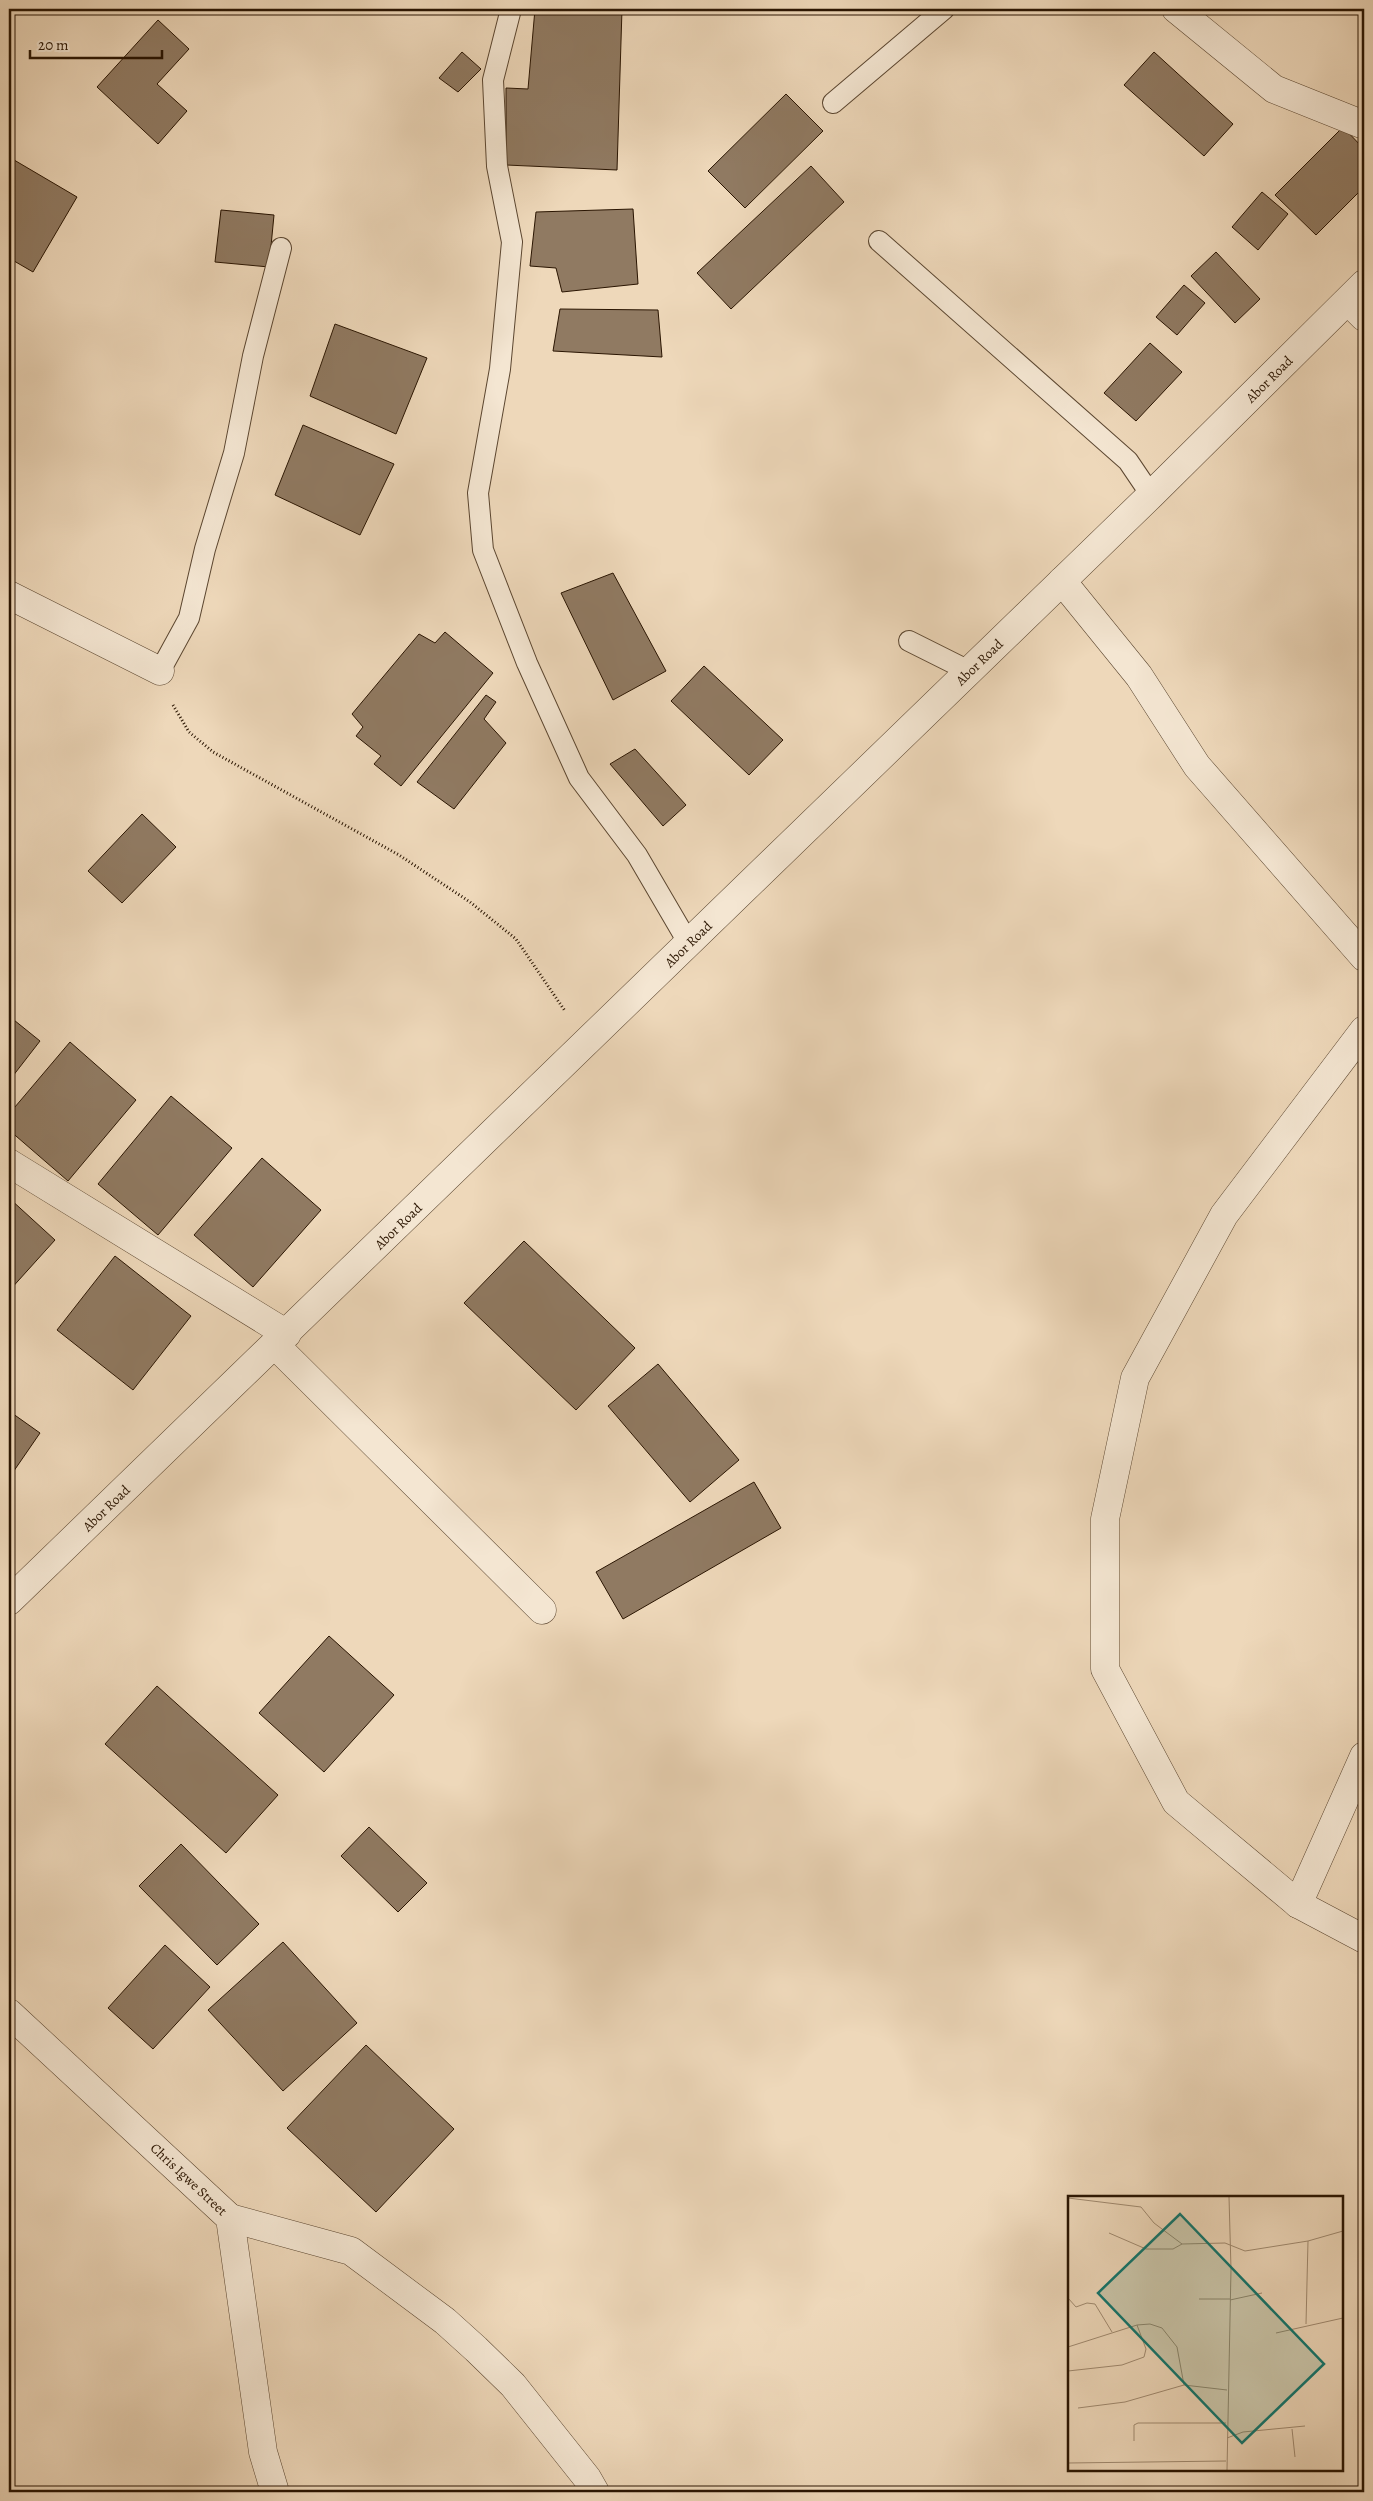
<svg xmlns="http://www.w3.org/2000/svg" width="1373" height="2501" font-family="Alegreya,serif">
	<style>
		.building { fill: #907a62; stroke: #2a1502 }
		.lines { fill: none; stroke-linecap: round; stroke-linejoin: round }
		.service-casing { stroke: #5b4630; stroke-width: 22 }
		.minor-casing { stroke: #5b4630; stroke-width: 29 }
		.tertiary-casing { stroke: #5b4630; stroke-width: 29 }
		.path { stroke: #2a1502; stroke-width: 3; stroke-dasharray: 1 2.5; stroke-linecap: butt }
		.service { stroke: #f4e6d2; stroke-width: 20 }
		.minor { stroke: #f4e6d2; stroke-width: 28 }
		.tertiary { stroke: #f4e6d2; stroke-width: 28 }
		.labels { text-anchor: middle; stroke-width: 5; stroke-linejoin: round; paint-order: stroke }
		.street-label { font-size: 14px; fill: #2a1502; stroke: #f4e6d2 }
		.inset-road { fill: none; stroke: #a08a70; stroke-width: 1 }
		.view { fill: #0f766e; fill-opacity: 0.15; stroke: #0f766e; stroke-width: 2.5 }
		.inset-edge { fill: none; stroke: #2a1502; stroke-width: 2.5 }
	</style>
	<rect width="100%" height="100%" fill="#eed8ba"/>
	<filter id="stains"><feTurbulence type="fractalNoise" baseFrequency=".004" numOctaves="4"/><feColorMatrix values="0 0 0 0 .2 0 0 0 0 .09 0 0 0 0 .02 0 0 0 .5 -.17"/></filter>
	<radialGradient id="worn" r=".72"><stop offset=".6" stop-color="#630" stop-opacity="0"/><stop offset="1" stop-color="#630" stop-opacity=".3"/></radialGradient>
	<g class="building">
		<polygon points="535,9 622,9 617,170 506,165 506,88 528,89"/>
		<polygon points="158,20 189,49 157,84 187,111 158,144 97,87"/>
		<polygon points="462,52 481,69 458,92 439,78"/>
		<polygon points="1154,52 1233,124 1204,156 1124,85"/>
		<polygon points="786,94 823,131 745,208 708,171"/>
		<polygon points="1343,127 1364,149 1364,187 1316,235 1275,195"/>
		<polygon points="9,157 77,197 33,272 9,258"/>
		<polygon points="811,166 844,202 731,309 697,273"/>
		<polygon points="1262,192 1288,214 1258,250 1232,227"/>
		<polygon points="633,209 638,284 562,292 556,268 530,266 536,212"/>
		<polygon points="221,210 274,215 269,267 215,262"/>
		<polygon points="1216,252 1260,299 1235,323 1191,276"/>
		<polygon points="1184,285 1205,303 1177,335 1156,317"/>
		<polygon points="560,309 658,310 662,357 553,351"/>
		<polygon points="335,324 427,358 396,434 310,396"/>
		<polygon points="1150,343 1182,372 1136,421 1104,393"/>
		<polygon points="303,425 394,464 360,535 275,495"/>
		<polygon points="613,573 666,671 613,700 561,593"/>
		<polygon points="445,632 493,673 401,786 374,764 381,756 356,736 363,727 352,714 419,634 435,643"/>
		<polygon points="704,666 783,740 749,775 671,701"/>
		<polygon points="486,695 496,702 484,719 506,743 454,809 417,782"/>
		<polygon points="635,749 686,805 663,826 610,764"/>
		<polygon points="142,814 176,847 122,903 88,871"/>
		<polygon points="9,1016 40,1041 9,1081"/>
		<polygon points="70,1042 136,1100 68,1181 9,1130 9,1114"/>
		<polygon points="171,1096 232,1148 158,1235 98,1184"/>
		<polygon points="262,1158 321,1210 253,1287 194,1235"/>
		<polygon points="9,1198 55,1240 9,1291"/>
		<polygon points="524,1241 635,1348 576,1410 464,1303"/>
		<polygon points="115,1256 191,1316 133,1390 57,1330"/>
		<polygon points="658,1364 739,1460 690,1502 608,1406"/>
		<polygon points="9,1411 40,1433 9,1478"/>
		<polygon points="754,1482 781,1528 623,1619 596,1572"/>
		<polygon points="329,1636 394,1695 324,1772 259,1713"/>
		<polygon points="157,1686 278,1795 226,1853 105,1744"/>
		<polygon points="369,1827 427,1883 398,1912 341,1856"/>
		<polygon points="181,1844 259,1924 217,1965 139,1886"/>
		<polygon points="283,1942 357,2023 283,2091 208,2010"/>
		<polygon points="165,1945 210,1987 153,2049 108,2008"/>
		<polygon points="366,2045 454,2129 376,2212 287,2128"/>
	</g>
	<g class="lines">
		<g class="service-casing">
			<g id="service">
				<polyline points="511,9 493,80 497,166 512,242 500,369 478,493 483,550 527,663 579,778 637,855 689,944"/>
				<polyline points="833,103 944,9"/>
				<polyline points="879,241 1128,461 1151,495"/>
				<polyline points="909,641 969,671"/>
				<polyline points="160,671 189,618 205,549 234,453 253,356 281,248"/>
			</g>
		</g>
		<g class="minor-casing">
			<g id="minor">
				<polyline points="1176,9 1274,89 1364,125"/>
				<polyline points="1348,301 1364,317"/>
				<polyline points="1062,581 1139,676 1197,766 1364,957"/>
				<polyline points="9,595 160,671"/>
				<polyline points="1364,1030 1224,1215 1135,1378 1105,1519 1105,1669 1176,1802 1298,1904 1364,1939"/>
				<polyline points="9,1163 287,1334"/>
				<polyline points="275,1345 542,1610"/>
				<polyline points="1298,1904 1364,1756"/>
				<polyline points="9,2013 230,2218 263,2452 275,2492"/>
				<polyline points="230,2218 351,2251 445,2321 476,2349 513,2385 587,2478 595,2492"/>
			</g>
		</g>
		<g class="tertiary-casing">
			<polyline id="tertiary" points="9,1601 1151,495 1364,284"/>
		</g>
		<polyline class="path" points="173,705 189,732 213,752 399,855 470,902 516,939 565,1011"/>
		<use href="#service" class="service"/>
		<use href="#minor" class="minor"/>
		<use href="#tertiary" class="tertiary"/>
	</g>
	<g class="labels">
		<g class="street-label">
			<text transform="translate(1269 379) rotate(-45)" y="5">Abor Road</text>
			<text transform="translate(979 662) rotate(-44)" y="5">Abor Road</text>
			<text transform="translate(688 944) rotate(-44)" y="5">Abor Road</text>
			<text transform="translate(398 1226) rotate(-44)" y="5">Abor Road</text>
			<text transform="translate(106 1508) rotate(-44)" y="5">Abor Road</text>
			<text transform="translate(189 2179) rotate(43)" y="5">Chris Igwe Street</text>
		</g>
	</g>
	<g transform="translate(1068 2196)">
		<rect width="275" height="275" fill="#eed8ba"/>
		<path class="inset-road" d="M 0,2 L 73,11 L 86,27 L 114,48 L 157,47 L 177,55 L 240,45 L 275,35M 41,37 L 78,53 L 105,53 L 114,48M 0,102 L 8,111 L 19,107 L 27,108 L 44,136M 131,103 L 162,103M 162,104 L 194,97M 238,128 L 240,45M 208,137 L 275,122M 0,151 L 69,129 L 82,128 L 94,132 L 109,151 L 116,189M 0,175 L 54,169 L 76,161 L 78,153 L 69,129M 10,212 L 57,206 L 116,189 L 159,194M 224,233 L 227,261M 159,242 L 175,236 L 237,230M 66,245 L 66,229 L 70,227 L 158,227M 0,267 L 158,265M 159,274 L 163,73 L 161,1"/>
		<path class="view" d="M 112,18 L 256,168 L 174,247 L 30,97 Z"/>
		<rect width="275" height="275" class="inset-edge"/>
	</g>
	<rect width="1373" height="2501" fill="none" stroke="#eed8ba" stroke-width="30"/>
	<rect x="10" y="10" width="1353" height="2481" fill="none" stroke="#2a1502" stroke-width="2.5"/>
	<rect x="15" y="15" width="1343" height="2471" fill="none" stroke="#2a1502"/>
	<path d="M30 50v8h132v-8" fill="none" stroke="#2a1502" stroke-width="2.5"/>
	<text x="38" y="50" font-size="15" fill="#2a1502" stroke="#f4e6d2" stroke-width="4" paint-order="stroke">20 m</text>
	<rect width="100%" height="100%" filter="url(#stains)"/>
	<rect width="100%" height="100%" fill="url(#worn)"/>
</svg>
